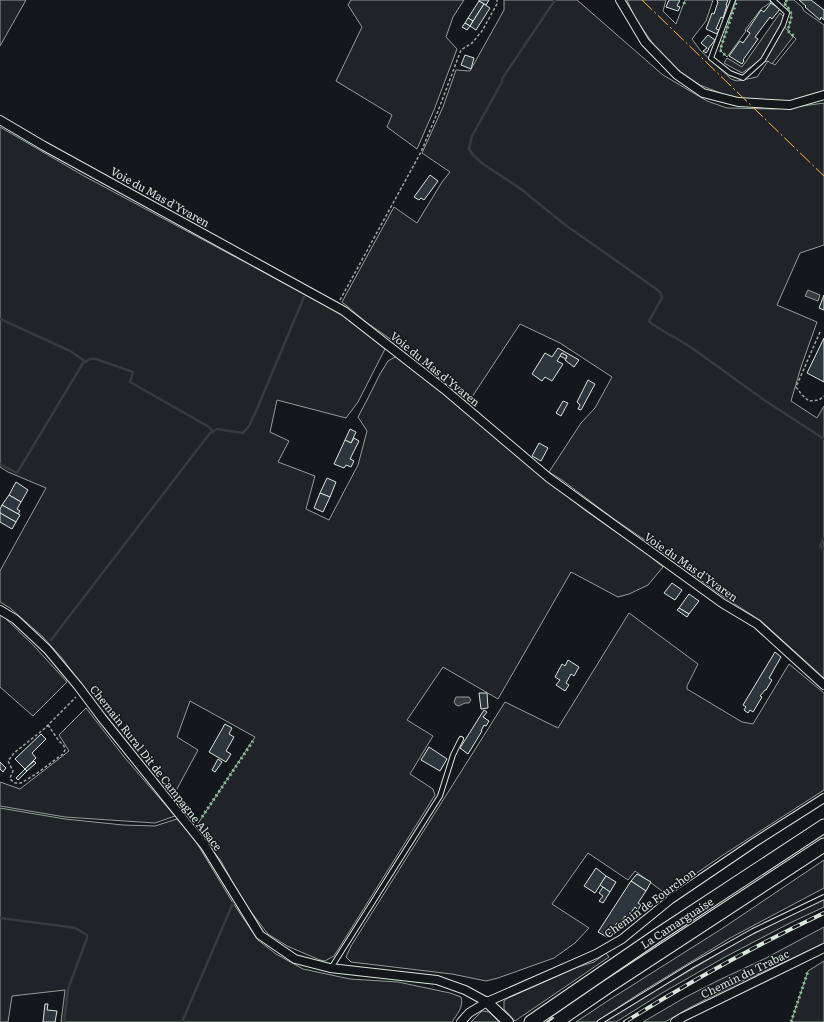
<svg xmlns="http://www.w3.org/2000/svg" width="824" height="1022" font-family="Literata,serif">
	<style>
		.green { fill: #202428; stroke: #939e99 }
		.parking { fill: #24282b; stroke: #939e99 }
		.water { fill: #363b3e; stroke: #939e99 }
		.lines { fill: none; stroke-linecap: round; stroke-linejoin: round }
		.stream { stroke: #363b3e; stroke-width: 2.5 }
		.building { fill: #2c363c; stroke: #d8e6dc }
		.service-casing { stroke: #d8e6dc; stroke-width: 6 }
		.minor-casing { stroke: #d8e6dc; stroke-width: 10 }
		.tertiary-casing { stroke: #d8e6dc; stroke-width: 12 }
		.trunk-casing { stroke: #d8e6dc; stroke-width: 15 }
		.path { stroke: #9da8a2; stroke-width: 1.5; stroke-dasharray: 3 2; stroke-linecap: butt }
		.service { stroke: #14181c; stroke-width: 4 }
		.minor { stroke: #14181c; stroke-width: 8 }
		.tertiary { stroke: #14181c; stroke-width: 10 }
		.trunk { stroke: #14181c; stroke-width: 13 }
		.rail-casing { stroke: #d8e6dc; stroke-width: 4 }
		.rail { stroke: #14181c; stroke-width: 2.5; stroke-dasharray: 8; stroke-linecap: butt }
		.hedge { stroke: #8ac095; stroke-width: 3; stroke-dasharray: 2 3; stroke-linecap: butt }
		.wall { stroke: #d8e6dc; stroke-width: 2 }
		.power { stroke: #ffb74d; stroke-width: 1; stroke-dasharray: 14 3 2 3; stroke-linecap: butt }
		.labels { text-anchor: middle; stroke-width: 3; stroke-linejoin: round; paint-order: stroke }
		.street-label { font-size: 11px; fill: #d8e6dc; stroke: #14181c }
	</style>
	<rect width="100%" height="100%" fill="#14181c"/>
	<g class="green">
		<polygon points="0,0 26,0 0,46"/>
		<polygon points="351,0 464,0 453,17 446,37 457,49 434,110 417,149 387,127 392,115 336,81 362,27 348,5"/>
		<polygon points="504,0 577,0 663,75 707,101 727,108 773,109 788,108 824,103 824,245 800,253 777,305 817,322 801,367 791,401 817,418 824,406 824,678 761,621 718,593 667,555 614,519 562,480 549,472 581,423 595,408 612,377 560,343 520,324 468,403 409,352 366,322 342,302 394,207 417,223 442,182 450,172 422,153 443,107 456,70 470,71 504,10"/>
		<path d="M 627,0 L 666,0 L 663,11 L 676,24 L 685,0 L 713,0 L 706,21 L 692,39 L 700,50 L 731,79 L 737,81 L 757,77 L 768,61 L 775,65 L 796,39 L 788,31 C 790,16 796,17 784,3 L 787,0 L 794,0 L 802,7 L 804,11 L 824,25 L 824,92 L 790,101 L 766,101 L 733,98 L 700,85 L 678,70 L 669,62 L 656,48 L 635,18 Z"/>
		<polygon points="736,0 769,0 771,2 761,9 745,30 746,31 727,57 720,50"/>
		<polygon points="0,127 84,176 338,312 385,349 358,402 346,418 277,400 270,432 289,441 278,462 315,476 306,509 329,520 358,465 367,431 358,417 368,398 380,374 388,361 397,356 422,375 525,463 586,511 645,552 663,567 648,585 629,594 618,597 571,572 498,699 443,667 407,720 433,736 410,774 433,789 435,795 334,956 325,961 320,960 287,946 268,934 261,925 242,900 221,861 195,828 255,737 190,701 177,737 198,750 171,800 132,752 62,658 43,637 10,608 0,602 0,571 46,488 8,472 0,467"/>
		<polygon points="629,613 698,664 687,686 687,689 742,722 753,724 789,664 824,693 824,790 723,855 666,894 635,871 628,880 588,853 552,904 589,928 575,943 554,958 498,978 486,981 452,974 351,962 346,957 351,946 505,702 558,728"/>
		<polygon points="0,615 4,617 35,647 67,682 33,716 0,687"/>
		<polygon points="86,708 125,758 175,816 155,823 65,817 0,806 0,782 20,789 69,751 59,735"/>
		<path d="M 0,808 L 65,819 L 123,825 L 155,826 L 177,819 L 193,837 L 233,903 L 258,940 L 276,954 L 303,969 L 350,979 L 398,982 L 450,993 L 461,997 C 464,1007 457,1014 452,1022 L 61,1022 L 65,990 L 12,996 L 8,1022 L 0,1022 Z"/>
		<polygon points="824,860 824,888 730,938 640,993 596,1022 576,1022 609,1000 723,928"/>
		<polygon points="824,899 824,907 790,923 725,957 662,993 616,1022 604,1022 624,1009 745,938"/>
		<polygon points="824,927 824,944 740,982 691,1007 665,1022 643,1022 684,998 717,981 766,958"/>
		<polygon points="606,953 609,957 515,1021 504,1009 504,1001 508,998 578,967 594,962"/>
		<polygon points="824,961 824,1022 791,1022 808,971"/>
		<polygon points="482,1011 489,1012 499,1022 471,1022"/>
	</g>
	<polygon class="parking" points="780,13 785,18 783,25 793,37 772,64 768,61 755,64 742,73 724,63 727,58 742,67"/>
	<g class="water">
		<polygon points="808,290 820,295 818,301 805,296"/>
		<polygon points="456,697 469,697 471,700 469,703 465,703 459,706 456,705 454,702"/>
	</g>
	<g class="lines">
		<g class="stream">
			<polyline points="555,0 502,79 502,82 472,136 469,149 473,155 483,164 521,189 564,224 655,288 661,293 662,298 649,321 652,324 692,348 764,400 824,439"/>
			<polyline points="0,319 70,351 86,362"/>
			<polyline points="0,464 17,473 83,363 90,359 96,359 133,372 130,382 209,427 213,432"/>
			<polyline points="824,538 820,546 824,549"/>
			<polyline points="51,640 210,433 217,429 243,433 249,426 257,409 304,297"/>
			<polyline points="0,918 69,927 75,928 87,935 87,938 68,989 64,1022"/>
			<polyline points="182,1022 233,903"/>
		</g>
	</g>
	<g class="building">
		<polygon points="479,0 489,0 486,5 479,1"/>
		<polygon points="669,0 680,0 677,6 680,7 678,11 666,7"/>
		<polygon points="717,0 728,0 726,5 727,5 723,18 721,17 716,29 719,30 717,34 706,29 712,13 714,14 718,2 717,1"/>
		<polygon points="799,0 811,0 824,10 824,20 821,17 820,20 805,7 806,6"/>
		<polygon points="479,1 484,4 473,21 468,18"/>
		<polygon points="771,3 780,9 772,19 770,17 755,37 758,39 743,60 744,61 742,64 729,56 740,41 743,43 750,33 747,31 761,10 764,12"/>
		<polygon points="484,4 490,8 476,30 470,26"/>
		<polygon points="468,18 473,21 470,26 465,23"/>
		<polygon points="465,23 470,26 467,30 462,27"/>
		<polygon points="708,35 715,40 708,49 709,49 706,53 703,51 707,48 701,43"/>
		<polygon points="465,55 474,58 471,69 461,65"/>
		<polygon points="430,175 438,181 424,200 421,198 419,200 414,197"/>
		<polygon points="824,295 824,310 819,308"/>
		<polygon points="824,338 824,382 807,373"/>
		<polygon points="558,348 579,360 574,367 565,360 567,356 562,353 557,361 563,364 552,381 545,377 542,381 532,374 545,353 552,357"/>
		<polygon points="562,353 567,356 566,359 560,356"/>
		<polygon points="588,380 595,384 581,410 578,409 580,405 577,402"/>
		<polygon points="563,401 568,403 561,416 556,413"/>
		<polygon points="350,429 356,432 351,443 345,440"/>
		<polygon points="354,438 359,441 350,459 354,461 351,467 346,465 344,468 334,464 345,440 351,443"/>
		<polygon points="539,443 548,448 541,461 532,456"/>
		<polygon points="327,478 336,482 330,497 320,493"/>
		<polygon points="16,482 28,490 21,502 9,495"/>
		<polygon points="320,493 330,497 323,512 314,508"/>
		<polygon points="9,495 21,502 17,509 20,511 18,514 2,505"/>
		<polygon points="2,505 20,515 16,522 0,513 0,509"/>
		<polygon points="0,513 16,522 12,529 0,522"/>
		<polygon points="672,583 682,590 675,600 664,593"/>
		<polygon points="689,594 699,601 689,614 679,608"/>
		<polygon points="679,608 689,614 687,617 677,610"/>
		<polygon points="775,652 781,657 769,678 772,680 766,690 765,690 760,696 762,697 753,712 750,710 748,713 744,710 746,707 743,705"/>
		<polygon points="568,660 579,667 574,676 571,674 566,683 569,685 565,691 556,685 560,680 555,677 562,664 565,666"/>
		<polygon points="479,693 487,693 488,708 481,709"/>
		<polygon points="484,710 487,712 483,717 489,721 486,726 484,725 481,731 482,731 468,754 460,748"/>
		<polygon points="225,724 232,728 229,734 234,737 226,751 231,754 226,762 209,752"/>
		<polygon points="41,734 46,739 32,753 36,758 25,769 15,759"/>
		<polygon points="429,747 447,759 440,771 421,760"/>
		<polygon points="218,759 222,762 215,772 212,770"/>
		<polygon points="34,761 36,763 27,771 25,769"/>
		<polygon points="0,762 6,768 3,772 0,769"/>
		<polygon points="25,769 27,771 18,780 16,778"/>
		<polygon points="596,868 606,876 595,893 584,886"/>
		<polygon points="637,874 651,882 646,891 631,881"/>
		<polygon points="606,876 616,882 610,892 600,885"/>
		<polygon points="631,881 646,891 638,903 641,905 638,910 635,907 627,918 625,916 620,924 617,923 607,937 598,932"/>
		<polygon points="603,887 610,892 603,903 599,901 603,896 599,893"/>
		<polygon points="45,1004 48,1004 47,1010 57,1011 55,1022 43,1022"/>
	</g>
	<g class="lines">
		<g class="service-casing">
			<g id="service">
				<polyline points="733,0 711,58 730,73 743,78 763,60 783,25 787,13 773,0"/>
				<polyline points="331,968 440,796 453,755 461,739"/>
				<polyline points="600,1022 691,966 753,931 824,897"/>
			</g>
		</g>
		<g class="minor-casing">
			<g id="minor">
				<polyline points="620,0 645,42 677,75 703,93 738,102 790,105 824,95"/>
				<polyline points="0,120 44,146 344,311 444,389 549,478 722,603 757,624 824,685"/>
				<polyline points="0,610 15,619 47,649 78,686 102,718 205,846 260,935 295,959 330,968 437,980 465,990 487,1002"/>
				<polyline points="461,1022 469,1013 487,1002 596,954 622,939 671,899 755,842 824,798"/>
				<polyline points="675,1022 683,1017 824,948"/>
			</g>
		</g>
		<g class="tertiary-casing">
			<polyline id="tertiary" points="487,1002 508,1022"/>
		</g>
		<g class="trunk-casing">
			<g id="trunk">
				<polyline points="531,1022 658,935 824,826"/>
				<polyline points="556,1022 607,987 824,845"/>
			</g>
		</g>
		<g class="path">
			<polyline points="340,300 421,152 438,111 461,50 472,43 482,31 497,4 497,0"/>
			<polyline points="820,332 796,387 802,395 809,401 819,400 824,396"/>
			<polyline points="48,725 59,741 64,746 65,750 63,754 36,774 21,783 15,783 11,780 10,778 13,771 8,761 14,753 44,729 76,697"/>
		</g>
		<use href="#service" class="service"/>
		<use href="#minor" class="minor"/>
		<use href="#tertiary" class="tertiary"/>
		<use href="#trunk" class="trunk"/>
		<g class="rail-casing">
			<path id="rail" d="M 625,1022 C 689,982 756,945 824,913"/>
		</g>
		<use href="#rail" class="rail"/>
		<g class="hedge">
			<path d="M 787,0 L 784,3 C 796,17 790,16 788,31 L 794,36"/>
			<polyline points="684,4 685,0"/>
			<polyline points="725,55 720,50 737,0"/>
			<polyline points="202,817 253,741"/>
			<polyline points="791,1022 808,971"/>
		</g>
		<polyline class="wall" points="547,1022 553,1018"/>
		<polyline class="power" points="642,0 824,176"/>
	</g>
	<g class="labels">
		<g class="street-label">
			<text transform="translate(160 197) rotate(29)" y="4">Voie du Mas d'Yvaren</text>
			<text transform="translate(435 369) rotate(39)" y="4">Voie du Mas d'Yvaren</text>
			<text transform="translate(691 567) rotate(35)" y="4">Voie du Mas d'Yvaren</text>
			<text transform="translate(156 768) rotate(52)" y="4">Chemain Rural Dit de Campagne Alsace</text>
			<text transform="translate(650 903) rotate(-36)" y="4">Chemin de Fourchon</text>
			<text transform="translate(677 923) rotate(-33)" y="4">La Camarguaise</text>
			<text transform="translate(745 974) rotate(-26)" y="4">Chemin du Trabac</text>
		</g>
	</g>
</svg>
